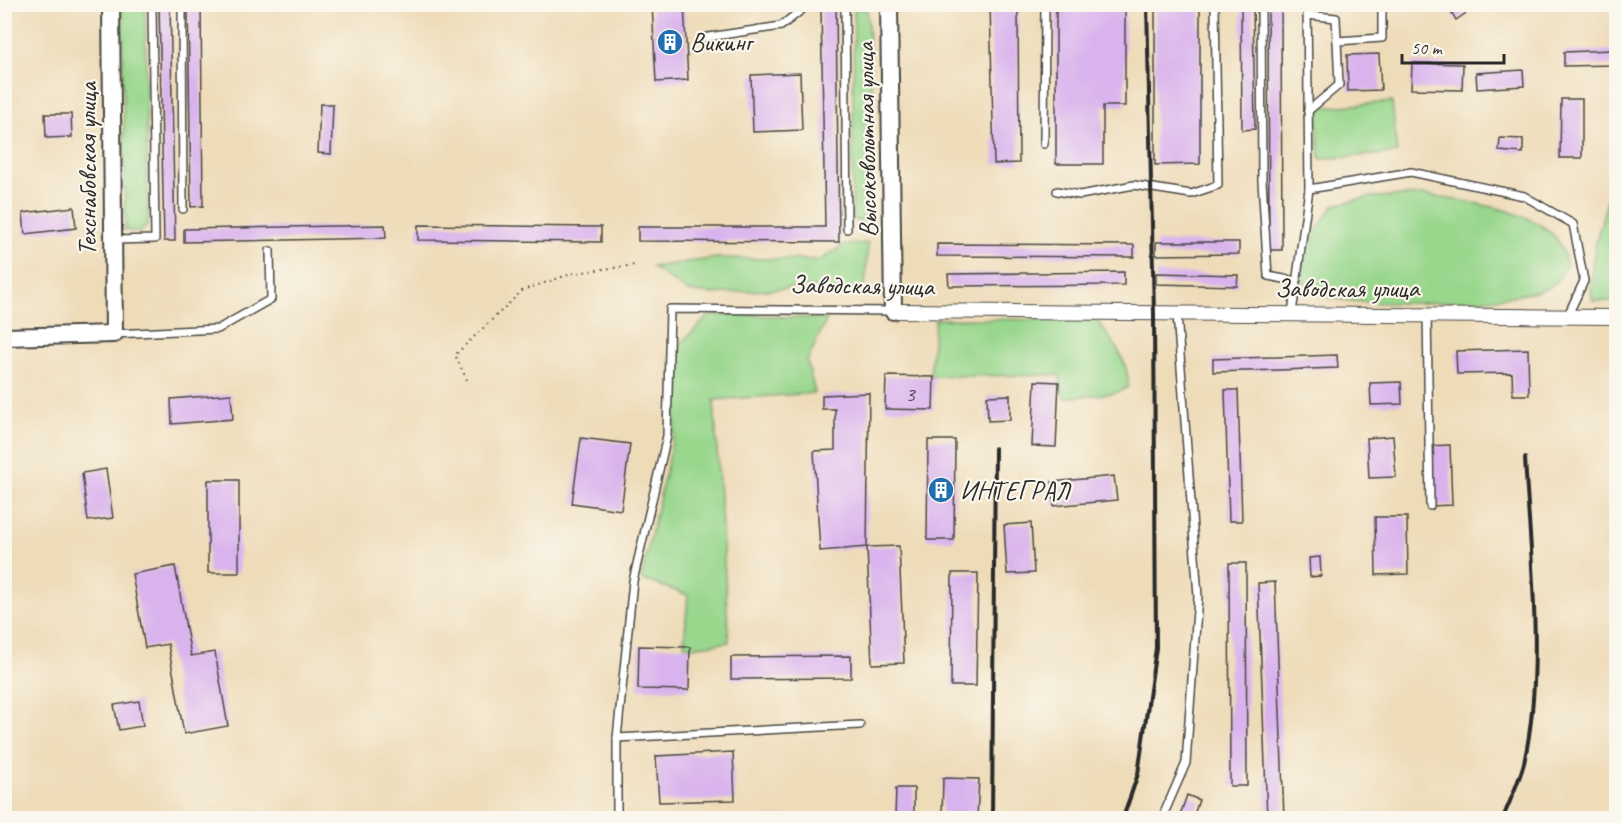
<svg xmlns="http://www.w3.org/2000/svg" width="1621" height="823" font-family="Caveat,sans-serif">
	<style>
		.green { fill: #99d78d; stroke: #62815c; stroke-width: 1.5 }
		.building { fill: #d9b3ed }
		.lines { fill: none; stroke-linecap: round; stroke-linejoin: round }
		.service-casing { stroke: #484640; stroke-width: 10 }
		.minor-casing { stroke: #484640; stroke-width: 16 }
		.tertiary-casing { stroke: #484640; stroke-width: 20 }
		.path { stroke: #484640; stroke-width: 2; stroke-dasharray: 1.5 4.5; stroke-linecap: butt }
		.service { stroke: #fff; stroke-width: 7 }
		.minor { stroke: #fff; stroke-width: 14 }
		.tertiary { stroke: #fff; stroke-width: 16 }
		.rail { stroke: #2b2b2b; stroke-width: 4 }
		.labels { text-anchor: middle; stroke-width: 4.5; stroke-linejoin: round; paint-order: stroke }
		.number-label { font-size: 22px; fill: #564d5c }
		.poi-label { font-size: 26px; fill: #2b2b2b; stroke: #fbf7ec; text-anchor: start }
		.street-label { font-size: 26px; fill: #2b2b2b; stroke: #fbf7ec }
	</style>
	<rect width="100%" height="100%" fill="#fbf7ec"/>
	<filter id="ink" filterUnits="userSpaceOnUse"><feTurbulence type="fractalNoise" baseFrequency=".0167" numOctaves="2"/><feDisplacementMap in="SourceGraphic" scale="12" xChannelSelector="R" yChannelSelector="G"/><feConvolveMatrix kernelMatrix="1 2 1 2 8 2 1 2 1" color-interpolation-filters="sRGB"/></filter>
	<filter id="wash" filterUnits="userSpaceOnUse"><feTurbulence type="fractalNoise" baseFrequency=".008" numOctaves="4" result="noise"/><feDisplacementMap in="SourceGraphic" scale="24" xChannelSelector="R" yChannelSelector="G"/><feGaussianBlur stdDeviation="1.35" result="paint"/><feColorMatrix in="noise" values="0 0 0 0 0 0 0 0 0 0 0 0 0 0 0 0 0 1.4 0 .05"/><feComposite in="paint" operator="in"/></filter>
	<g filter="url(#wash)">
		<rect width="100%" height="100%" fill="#eedcb9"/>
		<g class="green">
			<polygon points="122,5 145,5 148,225 139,233 125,230"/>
			<polygon points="854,9 867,9 872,94 867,133 869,222 852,219"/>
			<polygon points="1392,102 1397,153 1320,159 1316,108"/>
			<path d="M 1616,170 L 1616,301 L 1593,301 C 1584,268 1607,204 1616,170 Z"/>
			<path d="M 1425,195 C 1464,202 1528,207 1556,238 C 1561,244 1564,256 1567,264 C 1563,273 1559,280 1551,286 C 1522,303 1327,314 1307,287 C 1290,263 1321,224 1334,205 L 1370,197 Z"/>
			<polygon points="868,243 865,286 849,291 805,287 713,294 687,291 652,267 717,258 820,260 844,245"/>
			<polygon points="731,314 827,319 807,361 815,393 714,400 729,642 690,647 684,644 688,595 641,579 674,434 680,344 709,316"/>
			<path d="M 935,319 L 1097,320 C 1111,340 1130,361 1128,387 L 1116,393 L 1064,398 L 1059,375 L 930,376 Z"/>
		</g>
		<g id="blocks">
			<g class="building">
				<polygon points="159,4 170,4 175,241 164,241"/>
				<polygon points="652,4 684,4 688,80 656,82"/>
				<polygon points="990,4 1018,4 1019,163 994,164"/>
				<polygon points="1056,4 1125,4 1125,106 1103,106 1103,164 1056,164"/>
				<polygon points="1155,4 1200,4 1200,164 1155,165"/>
				<polygon points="1268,4 1281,4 1282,250 1269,250"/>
				<polygon points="1446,4 1479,4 1456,20"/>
				<polygon points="188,5 201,5 203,206 191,207"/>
				<polygon points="1241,5 1253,5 1255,129 1242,130"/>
				<polygon points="821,8 836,8 839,242 638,241 638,227 825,227"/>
				<polygon points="1612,50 1613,65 1564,66 1564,52"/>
				<polygon points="1379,54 1381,90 1348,91 1347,55"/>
				<polygon points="1412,63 1463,64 1462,90 1411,89"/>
				<polygon points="1523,70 1524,86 1477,89 1476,73"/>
				<polygon points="800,73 802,130 753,132 751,75"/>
				<polygon points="1561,99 1582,99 1582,158 1560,158"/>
				<polygon points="320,104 333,104 331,154 318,153"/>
				<polygon points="45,114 71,114 72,137 46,138"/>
				<polygon points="1500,138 1523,139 1523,153 1499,151"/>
				<polygon points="74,207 76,228 25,234 23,213"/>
				<polygon points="385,225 386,238 184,242 184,229"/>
				<polygon points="418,225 601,227 601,242 418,240"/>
				<polygon points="1156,242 1239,242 1239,254 1156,255"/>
				<polygon points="937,244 1134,245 1134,257 937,256"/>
				<polygon points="1124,272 1124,285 949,286 948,274"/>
				<polygon points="1156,273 1238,275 1237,286 1156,284"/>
				<polygon points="1528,349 1529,395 1513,395 1512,373 1457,374 1456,351"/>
				<polygon points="1337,355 1338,368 1213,372 1213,359"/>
				<polygon points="886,376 934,377 933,410 885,409"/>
				<polygon points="1035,381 1059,382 1056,447 1032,446"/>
				<polygon points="1401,382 1402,404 1371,405 1370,383"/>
				<polygon points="1225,390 1238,390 1242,521 1229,521"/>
				<polygon points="869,393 867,547 899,546 904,663 872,664 867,547 820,551 814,451 835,450 835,409 822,409 822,395"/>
				<polygon points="231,394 233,419 172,424 171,399"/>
				<polygon points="1010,395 1010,420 988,421 987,396"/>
				<polygon points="1393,436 1396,477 1369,478 1367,438"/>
				<polygon points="581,438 630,444 621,510 572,503"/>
				<polygon points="928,440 955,440 954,540 927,540"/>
				<polygon points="1450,445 1452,505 1430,506 1427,446"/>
				<polygon points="106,469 113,518 88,521 82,473"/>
				<polygon points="1114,476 1117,500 1054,506 1052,482"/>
				<rect x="208" y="480" width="31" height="93"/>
				<polygon points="1375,517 1407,517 1408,574 1376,575"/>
				<polygon points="1031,523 1034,573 1007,574 1004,525"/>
				<polygon points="1320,557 1321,576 1310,577 1309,558"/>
				<polygon points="1229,563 1246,563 1247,786 1230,786"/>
				<polygon points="175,566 191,656 215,652 228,726 184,734 168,644 145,648 132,574"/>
				<polygon points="952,573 978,573 976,686 951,686"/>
				<polygon points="1275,582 1284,818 1267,818 1258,583"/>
				<polygon points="639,646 690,647 689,690 638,689"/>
				<polygon points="851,656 851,678 731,679 731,657"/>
				<polygon points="139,701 143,726 119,730 114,705"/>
				<polygon points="733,752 735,800 659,802 656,756"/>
				<polygon points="943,778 979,779 977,818 942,818"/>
				<polygon points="896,788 914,788 914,818 895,818"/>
				<polygon points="1187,795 1199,800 1193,818 1179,818"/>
				<polygon points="812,815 812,818 763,818 763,817"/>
			</g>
		</g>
	</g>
	<g filter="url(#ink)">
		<use href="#blocks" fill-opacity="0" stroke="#484640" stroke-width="1.5"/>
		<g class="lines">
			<g class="service-casing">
				<g id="service">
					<polyline points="182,4 183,209"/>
					<polyline points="845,4 847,229"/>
					<polyline points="1261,4 1262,181 1268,276 1295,281"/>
					<polyline points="1307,4 1309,189"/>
					<polyline points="1307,15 1336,18 1339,85 1308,111"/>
					<polyline points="702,38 781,26 809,4"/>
					<polyline points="1337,41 1382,38 1382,4"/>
					<polyline points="1044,144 1045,4"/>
					<polyline points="1057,191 1080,195 1134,185 1191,194 1218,185 1215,4"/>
					<polyline points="114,240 155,239 152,4"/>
					<polyline points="1292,313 1309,189 1411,172 1524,196 1573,224 1584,281 1567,317"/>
					<polyline points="1427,313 1430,506"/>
					<polyline points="114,334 218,329 271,299 270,251"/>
					<polyline points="617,738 860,725"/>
					<polyline points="617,818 617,738 633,581 667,436 670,309 893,311"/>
					<polyline points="1162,818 1186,763 1198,596 1177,314"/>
				</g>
			</g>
			<g class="minor-casing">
				<polyline id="minor" points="893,311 1616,317"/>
			</g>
			<g class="tertiary-casing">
				<g id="tertiary">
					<polyline points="889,4 893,311"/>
					<polyline points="4,337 114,334 111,4"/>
				</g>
			</g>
			<polyline class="path" points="467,380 455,355 523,290 574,273 635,265"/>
			<use href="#service" class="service"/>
			<use href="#minor" class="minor"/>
			<use href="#tertiary" class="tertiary"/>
			<g class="rail">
				<polyline points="992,818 995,448"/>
				<polyline points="1123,818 1138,774 1156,648 1154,314 1147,4"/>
				<path d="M 1503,818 C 1510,800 1519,782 1524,763 C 1545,669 1530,553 1525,458"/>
			</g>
		</g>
	</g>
	<defs>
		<g id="building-disc" transform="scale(1.35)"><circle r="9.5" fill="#1f6fb2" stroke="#fbf7ec"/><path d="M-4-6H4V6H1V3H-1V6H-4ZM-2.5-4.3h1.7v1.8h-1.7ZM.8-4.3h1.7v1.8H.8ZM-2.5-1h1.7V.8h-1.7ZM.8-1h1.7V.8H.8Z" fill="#fff"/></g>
	</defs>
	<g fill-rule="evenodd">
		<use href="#building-disc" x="670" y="42"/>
		<use href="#building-disc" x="941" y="490"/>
	</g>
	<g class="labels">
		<g class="number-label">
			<text x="910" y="401">3</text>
		</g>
		<g class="poi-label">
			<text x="690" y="51">Викинг</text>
			<text x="960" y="499">ИНТЕГРАЛ</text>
		</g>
		<g class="street-label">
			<text transform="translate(866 140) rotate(-91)" y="9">Высоковольтная улица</text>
			<text transform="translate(87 169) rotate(-90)" y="9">Техснабовская улица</text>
			<text transform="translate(862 285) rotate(1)" y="9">Заводская улица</text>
			<text x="1347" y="297">Заводская улица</text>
		</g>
	</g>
	<rect width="1621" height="823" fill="none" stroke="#fbf7ec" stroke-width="24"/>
	<path d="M1402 54v9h102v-9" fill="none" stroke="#2b2b2b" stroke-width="3"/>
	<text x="1411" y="54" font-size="18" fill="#2b2b2b" stroke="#fbf7ec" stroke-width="4.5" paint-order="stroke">50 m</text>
</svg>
